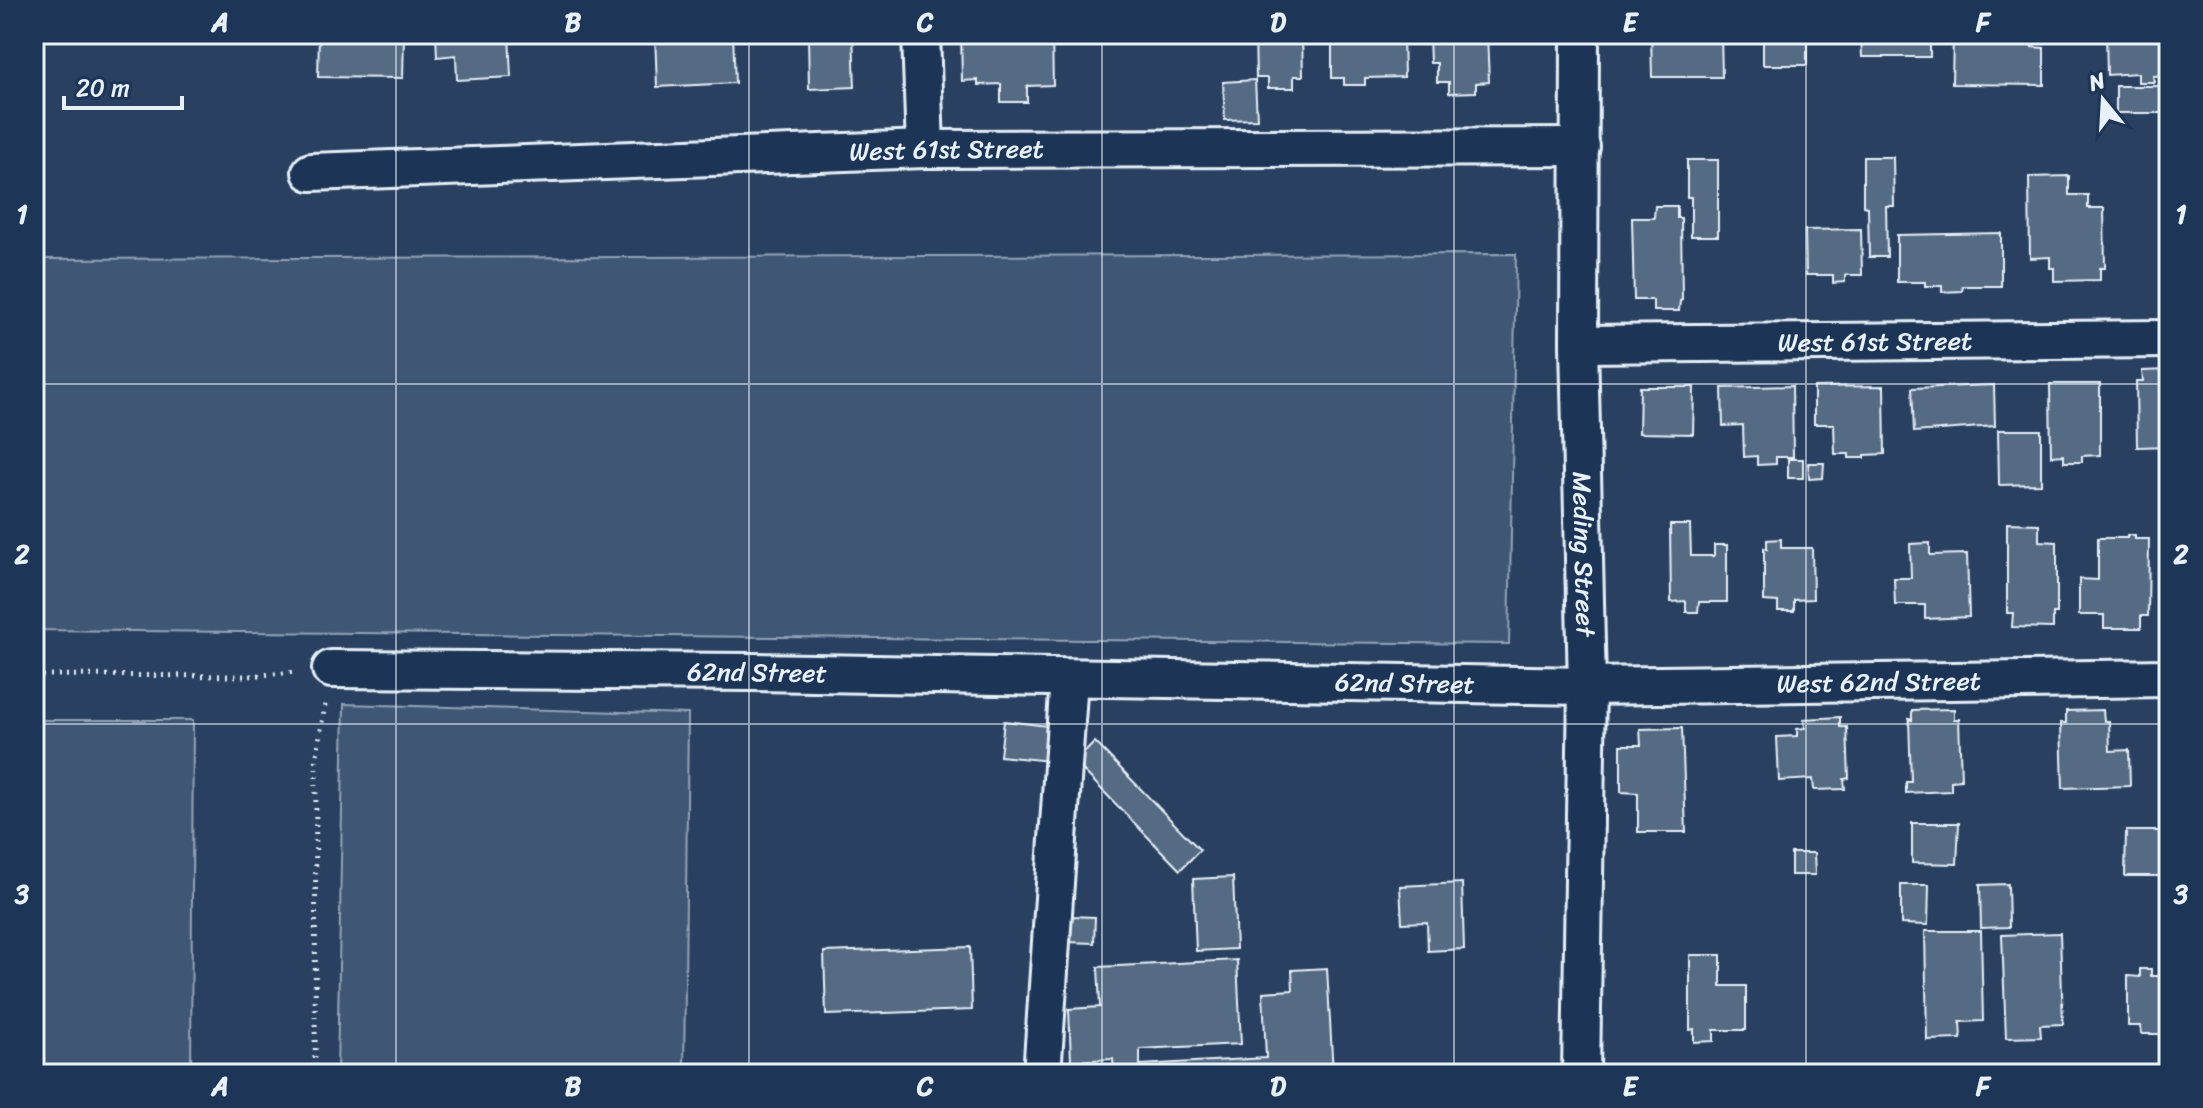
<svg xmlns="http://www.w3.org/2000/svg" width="2203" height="1108" font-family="Sriracha,sans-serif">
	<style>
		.green { fill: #415774; stroke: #94a4b6; stroke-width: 2 }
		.building { fill: #556a83; stroke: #e8f1f8; stroke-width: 2 }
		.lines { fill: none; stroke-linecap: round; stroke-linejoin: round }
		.street-casing { stroke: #e8f1f8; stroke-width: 42 }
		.path { stroke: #e8f1f8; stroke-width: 5; stroke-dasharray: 2 6; stroke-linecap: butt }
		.street { stroke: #1d3557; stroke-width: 36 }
		.grid { fill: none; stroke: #e8f1f8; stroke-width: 2; stroke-opacity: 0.55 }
		.labels { text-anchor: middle; stroke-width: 6; stroke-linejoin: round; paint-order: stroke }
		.street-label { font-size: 26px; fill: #e8f1f8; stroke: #1d3557 }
		.neatline { fill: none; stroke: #e8f1f8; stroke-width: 3 }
		.grid-label { font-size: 26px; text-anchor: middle; font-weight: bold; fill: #e8f1f8 }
	</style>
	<rect width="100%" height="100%" fill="#294061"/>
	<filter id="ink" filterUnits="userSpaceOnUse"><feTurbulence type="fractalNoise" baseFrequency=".0125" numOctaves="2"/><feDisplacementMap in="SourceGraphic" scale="16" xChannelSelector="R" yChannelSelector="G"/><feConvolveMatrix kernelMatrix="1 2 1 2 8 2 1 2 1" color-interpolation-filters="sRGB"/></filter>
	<g filter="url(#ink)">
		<g class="green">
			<polygon points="1516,254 1509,644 34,630 34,259"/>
			<polygon points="344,704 688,714 684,1074 337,1074"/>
			<polygon points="34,720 193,720 191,1074 34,1074"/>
		</g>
		<g class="building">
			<polygon points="319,34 404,34 403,78 318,77"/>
			<polygon points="436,34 509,34 511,77 457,80 456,55 437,57"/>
			<polygon points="655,34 733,34 735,83 657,87"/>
			<polygon points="808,34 853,34 855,87 809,89"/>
			<polygon points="961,34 1052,34 1053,85 1027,86 1027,102 1001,102 1001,84 978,85 978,80 962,81"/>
			<polygon points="1255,34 1302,34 1303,76 1294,76 1294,88 1268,88 1268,78 1256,78"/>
			<polygon points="1332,34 1403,34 1404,77 1365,78 1365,85 1344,85 1344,78 1332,78"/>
			<polygon points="1429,34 1487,34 1489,82 1476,83 1476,92 1449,93 1449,82 1437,82 1437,63 1430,63"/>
			<polygon points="1651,34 1721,34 1722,77 1652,77"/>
			<rect x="1763" y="34" width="44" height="31"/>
			<polygon points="1861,34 1930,34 1930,57 1862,57"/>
			<polygon points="1953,34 2033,34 2032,47 2044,48 2044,85 1952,84"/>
			<polygon points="2106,34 2169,34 2169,75 2153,76 2154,82 2138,82 2138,73 2107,75"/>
			<polygon points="1255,80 1257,119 1225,120 1223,82"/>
			<rect x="2116" y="86" width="53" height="27"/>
			<polygon points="1863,157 1893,157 1894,206 1886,206 1887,257 1869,257 1868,207 1863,206"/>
			<polygon points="1687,160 1718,160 1718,236 1691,236 1691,197 1687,197"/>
			<polygon points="2069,176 2069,195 2088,195 2088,208 2104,208 2105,268 2100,268 2100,280 2054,281 2054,268 2050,268 2050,257 2030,258 2029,177"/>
			<polygon points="1655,206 1677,206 1677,218 1681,218 1682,300 1680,301 1679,311 1653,311 1653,300 1634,300 1632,218 1654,218"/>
			<polygon points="2165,209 2169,209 2169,281 2166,280"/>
			<polygon points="1861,229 1862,275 1845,275 1845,282 1833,283 1833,275 1806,275 1805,230"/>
			<polygon points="2001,233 2001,286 1963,286 1962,291 1942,292 1942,286 1925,286 1925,282 1897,282 1897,235"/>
			<polygon points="2169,370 2169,446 2137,447 2136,381 2143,381 2142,371"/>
			<polygon points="2050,384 2100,384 2100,455 2082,456 2082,462 2064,462 2064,455 2051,456"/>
			<polygon points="1994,385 1995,426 1914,432 1912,388"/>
			<polygon points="1792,386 1793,457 1776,457 1776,464 1757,465 1757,456 1744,457 1743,425 1723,426 1722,388"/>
			<polygon points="1884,386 1885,454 1865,455 1865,458 1849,458 1849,454 1835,454 1834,424 1814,424 1814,387"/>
			<polygon points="1640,387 1694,387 1693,434 1639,433"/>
			<polygon points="1998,430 2041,430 2041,484 1999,485"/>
			<rect x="1788" y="459" width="15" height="19"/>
			<polygon points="1808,463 1824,463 1823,478 1809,479"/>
			<polygon points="2007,523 2039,524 2039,541 2057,542 2057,613 2053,613 2053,628 2012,627 2013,613 2007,613"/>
			<polygon points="1670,525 1690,525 1691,556 1714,556 1714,545 1727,545 1727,602 1699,602 1698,612 1686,612 1686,601 1671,602"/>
			<polygon points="2127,535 2135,535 2135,539 2149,539 2148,616 2141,616 2141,628 2104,628 2104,615 2079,615 2079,579 2098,580 2098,538 2127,538"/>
			<polygon points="1781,539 1781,548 1812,548 1813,599 1794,600 1794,611 1778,611 1778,602 1764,601 1764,548 1767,549 1767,540"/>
			<polygon points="1930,543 1930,555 1967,554 1969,617 1925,619 1925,605 1895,605 1894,578 1911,578 1910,544"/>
			<polygon points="1954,709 1954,719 1959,719 1961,780 1951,781 1951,791 1906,793 1906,782 1911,782 1909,719 1912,720 1912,710"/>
			<polygon points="2103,710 2104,721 2109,721 2110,751 2129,750 2130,786 2063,788 2061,723 2066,723 2066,711"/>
			<polygon points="1840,717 1840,727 1847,727 1849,778 1844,779 1845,789 1814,790 1813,779 1779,781 1777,737 1797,736 1797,729 1805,728 1804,719"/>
			<polygon points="1004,721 1065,728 1061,762 1000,756"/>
			<polygon points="1682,728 1686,832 1638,832 1638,793 1621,792 1621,745 1641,745 1640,729"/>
			<polygon points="1095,742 1200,850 1180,870 1075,762"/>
			<polygon points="1912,823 1959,823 1957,864 1912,863"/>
			<polygon points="2126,831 2169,831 2169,876 2125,876"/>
			<polygon points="1791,853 1814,853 1815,875 1791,875"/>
			<polygon points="1233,877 1236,949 1196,951 1193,879"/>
			<polygon points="1462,883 1464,949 1428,951 1427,922 1402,923 1400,886"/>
			<polygon points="2008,884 2009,927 1981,928 1980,885"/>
			<polygon points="1901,885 1929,885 1928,925 1901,924"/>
			<polygon points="1068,916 1095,917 1094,943 1067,942"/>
			<polygon points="1925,931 1981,931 1983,1021 1960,1022 1961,1039 1927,1040"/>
			<polygon points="2060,933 2063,1024 2040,1025 2041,1037 2006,1038 2002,935"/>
			<polygon points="970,947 972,1010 826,1015 824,952"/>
			<polygon points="1690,955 1721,955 1721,986 1746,986 1746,1030 1714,1030 1714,1041 1694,1042 1694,1029 1690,1030"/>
			<polygon points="1237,960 1241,1044 1140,1049 1140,1065 1266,1058 1263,992 1293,990 1292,970 1327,968 1333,1074 1114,1074 1113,1059 1071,1061 1069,1009 1100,1007 1098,967"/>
			<polygon points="2164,966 2169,966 2169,1034 2142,1034 2141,1026 2128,1026 2128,976 2140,977 2140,969 2151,969 2151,976 2164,976"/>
		</g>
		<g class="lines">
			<g class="street-casing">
				<g id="street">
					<polyline points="921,34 925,149"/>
					<path id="s1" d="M 1580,34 L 1579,344 L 1587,686 L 1581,1074"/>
					<path id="s2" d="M 311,172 L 925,149 L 1581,147"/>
					<path id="s3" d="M 1579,344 L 2169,339"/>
					<path id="s4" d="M 331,669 L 751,672 L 1587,686 L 2169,678"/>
					<polyline points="1042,1074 1069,678"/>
				</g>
			</g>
			<g class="path">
				<polyline points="34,675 248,676 297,672"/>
				<polyline points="315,1074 316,761 325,704"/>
			</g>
			<use href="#street" class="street"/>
		</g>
	</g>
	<path class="grid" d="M 396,34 L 396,1074M 749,34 L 749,1074M 1102,34 L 1102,1074M 1454,34 L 1454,1074M 1806,34 L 1806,1074M 34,384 L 2169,384M 34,724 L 2169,724"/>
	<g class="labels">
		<g class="street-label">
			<text dy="9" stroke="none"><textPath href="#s2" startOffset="636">West 61st Street</textPath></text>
			<text dy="9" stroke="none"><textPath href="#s3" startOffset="296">West 61st Street</textPath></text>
			<text dy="9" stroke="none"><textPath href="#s1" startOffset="520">Meding Street</textPath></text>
			<text dy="9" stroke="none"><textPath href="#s4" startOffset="426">62nd Street</textPath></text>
			<text dy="9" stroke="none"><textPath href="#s4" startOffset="1548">West 62nd Street</textPath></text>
			<text dy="9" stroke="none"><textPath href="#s4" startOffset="1074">62nd Street</textPath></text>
		</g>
	</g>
	<rect width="2203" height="1108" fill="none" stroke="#1d3557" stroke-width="88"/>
	<g transform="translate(2103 100) rotate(342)" stroke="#1d3557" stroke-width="6" paint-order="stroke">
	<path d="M0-6L14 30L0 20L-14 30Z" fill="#e8f1f8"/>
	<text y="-12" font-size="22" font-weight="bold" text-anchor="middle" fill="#e8f1f8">N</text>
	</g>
	<path d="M64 96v12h118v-12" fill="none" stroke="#e8f1f8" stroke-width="4"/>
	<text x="76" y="96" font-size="24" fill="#e8f1f8" stroke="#1d3557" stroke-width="6" paint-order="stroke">20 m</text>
	<rect x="44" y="44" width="2115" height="1020" class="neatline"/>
	<g class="grid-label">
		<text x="220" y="31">A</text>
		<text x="573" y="31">B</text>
		<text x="925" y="31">C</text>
		<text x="1278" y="31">D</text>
		<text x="1630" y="31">E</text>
		<text x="1983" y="31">F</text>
		<text x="22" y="223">1</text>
		<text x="2181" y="223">1</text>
		<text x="22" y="563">2</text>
		<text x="2181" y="563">2</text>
		<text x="22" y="903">3</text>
		<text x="2181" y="903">3</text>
		<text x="220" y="1095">A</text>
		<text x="573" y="1095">B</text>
		<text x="925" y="1095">C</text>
		<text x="1278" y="1095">D</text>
		<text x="1630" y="1095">E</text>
		<text x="1983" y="1095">F</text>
	</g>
</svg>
